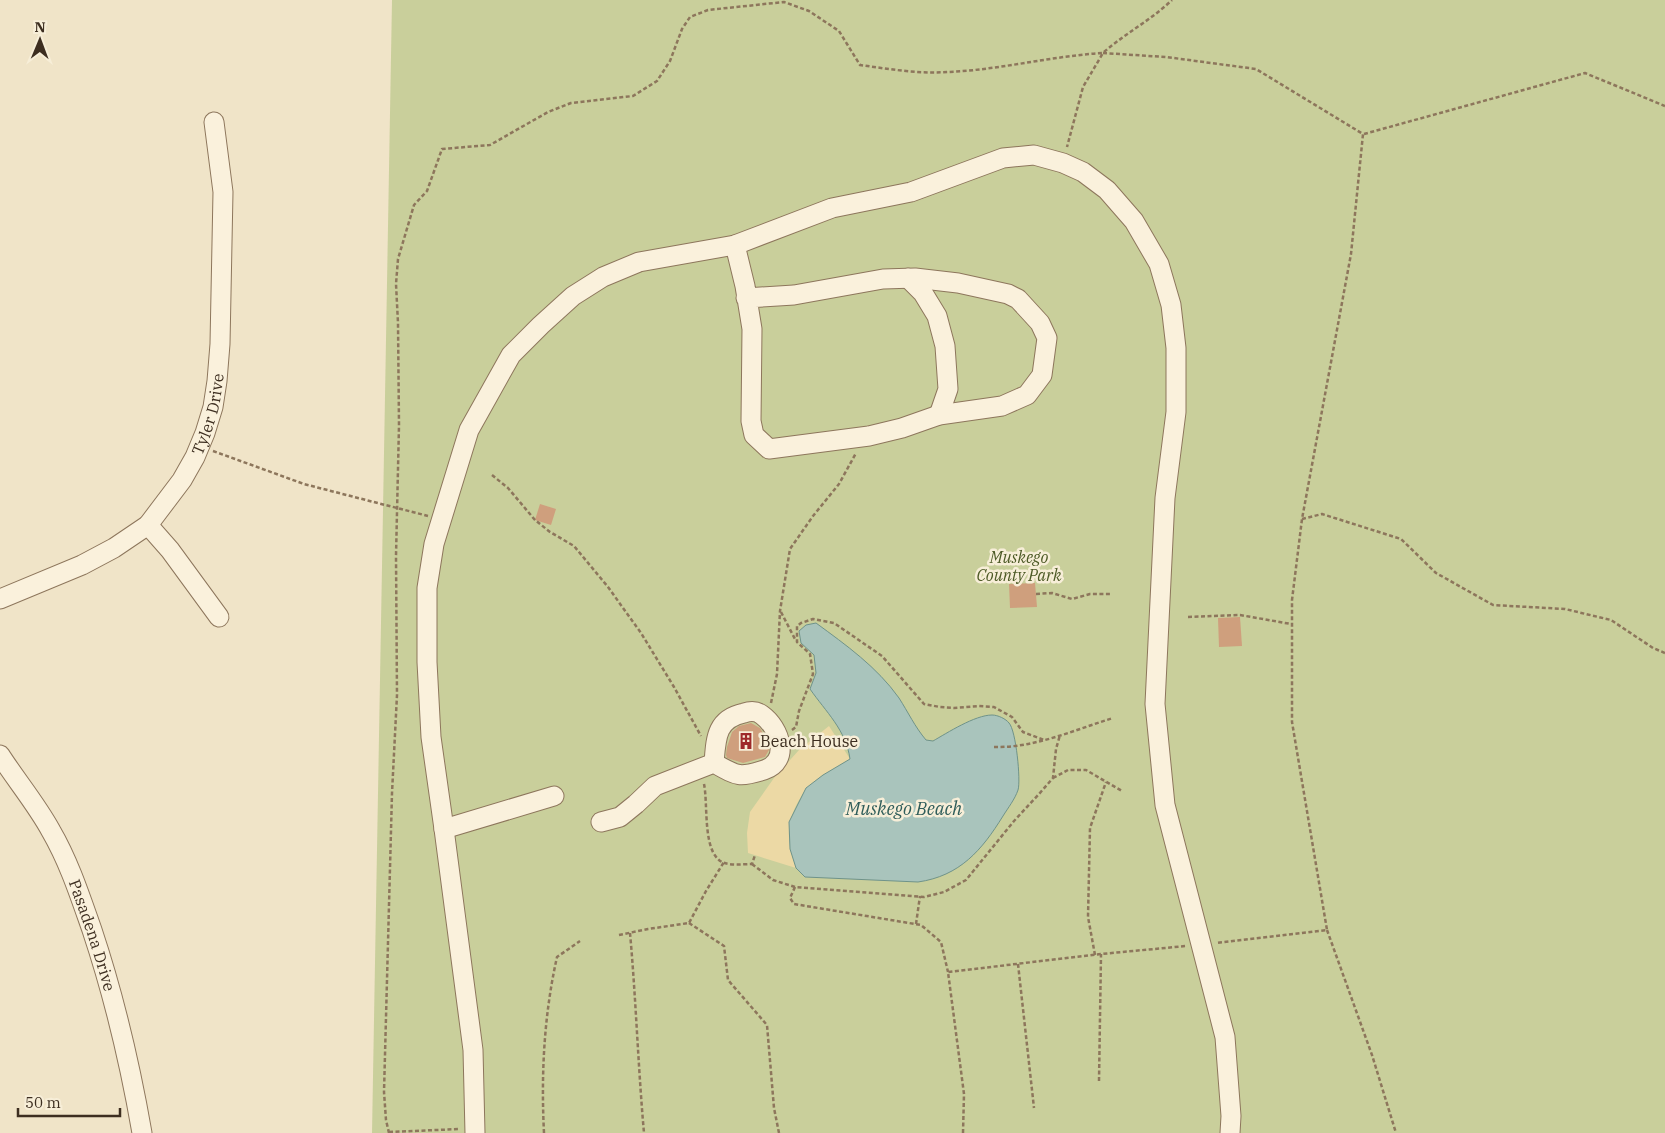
<svg xmlns="http://www.w3.org/2000/svg" width="1665" height="1133" font-family="'IBM Plex Serif',serif">
	<style>
		.green { fill: #c9cf9b }
		.sand { fill: #ecd9a5 }
		.water { fill: #a9c4bc; stroke: #6f938a }
		.building { fill: #cf9f7d }
		.lines { fill: none; stroke-linecap: round; stroke-linejoin: round }
		.minor-casing { stroke: #8d765c; stroke-width: 21 }
		.path { stroke: #8d765c; stroke-width: 2.5; stroke-dasharray: 4 2.5; stroke-linecap: butt }
		.minor { stroke: #faf1dc; stroke-width: 19 }
		.labels { text-anchor: middle; stroke-width: 5; stroke-linejoin: round; paint-order: stroke }
		.street-label { font-size: 16px; fill: #3d2e20; stroke: #f7eed8 }
		.park-label { font-size: 16px; font-style: italic; fill: #4d5a26; stroke: #f7eed8 }
		.poi-label { font-size: 16px; fill: #3d2e20; stroke: #f7eed8; text-anchor: start }
		.water-label { font-size: 18px; font-style: italic; fill: #2f5d5a; stroke: #f7eed8 }
	</style>
	<rect width="100%" height="100%" fill="#f0e4c8"/>
	<polygon class="green" points="392,0 1665,0 1665,1133 372,1133"/>
	<path class="sand" d="M 829,726 L 850,759 C 836,768 820,776 808,787 C 804,790 802,796 799,800 C 785,825 787,841 796,868 L 748,853 L 747,833 L 750,812 L 774,778 L 799,750 Z"/>
	<path class="water" d="M 816,623 C 846,645 877,667 899,698 C 908,712 915,727 926,740 L 933,741 C 947,733 975,715 992,715 C 998,715 1006,719 1009,723 C 1016,730 1021,781 1018,790 C 1015,799 1008,808 1003,816 C 982,850 960,876 918,882 L 805,877 L 796,868 L 790,849 L 789,822 L 806,788 L 823,775 L 850,759 C 846,730 826,712 810,689 L 816,673 L 814,655 L 801,643 L 799,631 L 806,625 Z"/>
	<g class="building">
		<polygon points="540,504 556,509 551,525 535,520"/>
		<polygon points="1035,583 1037,607 1010,608 1009,584"/>
		<polygon points="1240,617 1242,646 1219,647 1218,618"/>
		<polygon points="751,723 760,728 767,740 769,750 765,757 743,763 727,758 726,755 727,747 732,732 739,726"/>
	</g>
	<g class="lines">
		<g class="minor-casing">
			<g id="minor">
				<polyline points="735,245 745,286 752,329 751,421 754,435 769,449 869,436 902,428 939,415 1002,406 1027,395 1042,375 1047,338 1040,323 1018,299 1008,294 958,283 915,278 883,279 794,295 746,298"/>
				<polyline points="908,278 923,293 937,316 945,346 948,389 939,415"/>
				<polyline points="148,525 170,550 219,617"/>
				<path id="s1" d="M 0,599 L 82,565 L 114,548 L 148,525 L 182,480 L 195,457 L 205,433 L 213,407 L 217,381 L 220,344 L 223,192 L 214,122"/>
				<path id="s2" d="M 0,755 C 16,780 37,805 51,831 C 69,862 80,896 92,930 C 114,996 130,1064 142,1133"/>
				<path d="M 601,822 L 620,817 L 636,804 L 655,786 L 714,763 C 737,776 739,778 764,770 C 791,761 780,728 762,715 C 757,711 750,711 744,713 C 716,719 716,738 714,763"/>
				<polyline points="444,829 554,796"/>
				<polyline points="475,1133 473,1050 444,829 431,737 427,662 427,588 434,544 469,430 511,355 541,325 573,296 603,277 639,262 735,245 832,208 911,192 1003,158 1034,155 1063,163 1083,172 1107,190 1134,221 1159,264 1171,305 1176,348 1176,412 1165,498 1155,704 1165,805 1225,1037 1231,1116 1230,1133"/>
			</g>
		</g>
		<g class="path">
			<path d="M 1104,52 C 1126,33 1151,20 1172,0"/>
			<polyline points="1103,53 1166,57 1256,69 1363,134 1351,254 1302,519 1292,600 1292,722 1327,930 1216,943"/>
			<polyline points="1364,134 1585,73 1665,106"/>
			<polyline points="213,451 304,484 428,516"/>
			<polyline points="492,475 508,488 535,520 550,532 574,546 608,587 641,633 674,687 701,736"/>
			<polyline points="1302,519 1322,514 1401,539 1436,573 1493,605 1565,609 1611,620 1653,648 1665,653"/>
			<polyline points="1036,594 1052,593 1072,599 1090,594 1111,594"/>
			<polyline points="781,612 796,641"/>
			<polyline points="1188,617 1240,615 1291,624"/>
			<polyline points="771,703 777,674 780,611 790,549 813,516 839,484 856,453"/>
			<polyline points="792,730 796,727 799,711 813,674 810,654 797,642 797,626 801,623 813,619 834,623 882,656 924,704 940,707 954,708 979,706 994,707 1012,717 1023,732 1044,740"/>
			<path d="M 994,747 C 1035,748 1074,730 1113,718"/>
			<polyline points="1053,778 1068,770 1086,770 1122,791"/>
			<path d="M 704,784 C 708,803 703,845 718,859 C 725,867 742,864 752,864 L 755,855"/>
			<polyline points="752,864 773,880 795,887 924,897 944,892 966,880 1014,821 1039,794 1053,778 1056,749 1060,735"/>
			<polyline points="795,887 790,898 794,904 921,925 941,942 948,972"/>
			<polyline points="689,923 724,946 728,980 767,1025 774,1108 779,1133"/>
			<polyline points="916,924 920,896"/>
			<polyline points="1327,930 1372,1055 1396,1133"/>
			<path d="M 630,933 C 636,999 638,1066 644,1133"/>
			<polyline points="619,935 648,929 689,923 706,891 724,862"/>
			<polyline points="1095,955 1088,917 1090,828 1106,782"/>
			<polyline points="1018,964 1034,1108"/>
			<polyline points="1099,1081 1101,954"/>
			<polyline points="389,1132 460,1129"/>
			<path d="M 389,1133 L 386,1120 L 384,1092 L 392,793 L 397,695 L 396,556 L 399,425 L 398,323 L 396,284 L 398,259 L 414,205 L 427,191 L 442,149 L 490,145 L 548,112 L 571,103 L 633,96 L 657,81 L 670,61 L 682,29 L 690,17 L 708,10 L 784,2 L 809,11 L 839,31 L 860,65 C 889,69 918,74 947,72 C 1000,70 1051,56 1103,53 L 1083,87 L 1067,147"/>
			<path d="M 544,1133 C 541,1074 544,1015 557,957 L 580,941"/>
			<polyline points="963,1133 964,1094 948,972 1101,954 1186,946"/>
		</g>
		<use href="#minor" class="minor"/>
	</g>
	<defs>
		<g id="building-bare" transform="scale(1.35)"><path d="M-4-6H4V6H1V3H-1V6H-4ZM-2.5-4.3h1.7v1.8h-1.7ZM.8-4.3h1.7v1.8H.8ZM-2.5-1h1.7V.8h-1.7ZM.8-1h1.7V.8H.8Z" fill="#9e2a2b" stroke="#f7eed8" stroke-width="2.5" paint-order="stroke"/></g>
	</defs>
	<g fill-rule="evenodd">
		<use href="#building-bare" x="746" y="741"/>
	</g>
	<g class="labels">
		<g class="street-label">
			<text dy="6" stroke="none"><textPath href="#s1" startOffset="294">Tyler Drive</textPath></text>
			<text dy="6" stroke="none"><textPath href="#s2" startOffset="204">Pasadena Drive</textPath></text>
		</g>
		<g class="park-label">
			<text x="1019" y="563">Muskego<tspan x="1019" dy="18">County Park</tspan></text>
		</g>
		<g class="poi-label">
			<text x="760" y="747">Beach House</text>
		</g>
		<g class="water-label">
			<text x="904" y="815">Muskego Beach</text>
		</g>
	</g>
	<g transform="translate(40 40) rotate(1)" stroke="#f7eed8" stroke-width="4" paint-order="stroke">
	<path d="M0-4L9 19L0 12L-9 19Z" fill="#3d2e20"/>
	<text y="-8" font-size="14" font-weight="bold" text-anchor="middle" fill="#3d2e20">N</text>
	</g>
	<path d="M18 1108v8h102v-8" fill="none" stroke="#3d2e20" stroke-width="2.5"/>
	<text x="25" y="1108" font-size="15" fill="#3d2e20" stroke="#f7eed8" stroke-width="4" paint-order="stroke">50 m</text>
</svg>
